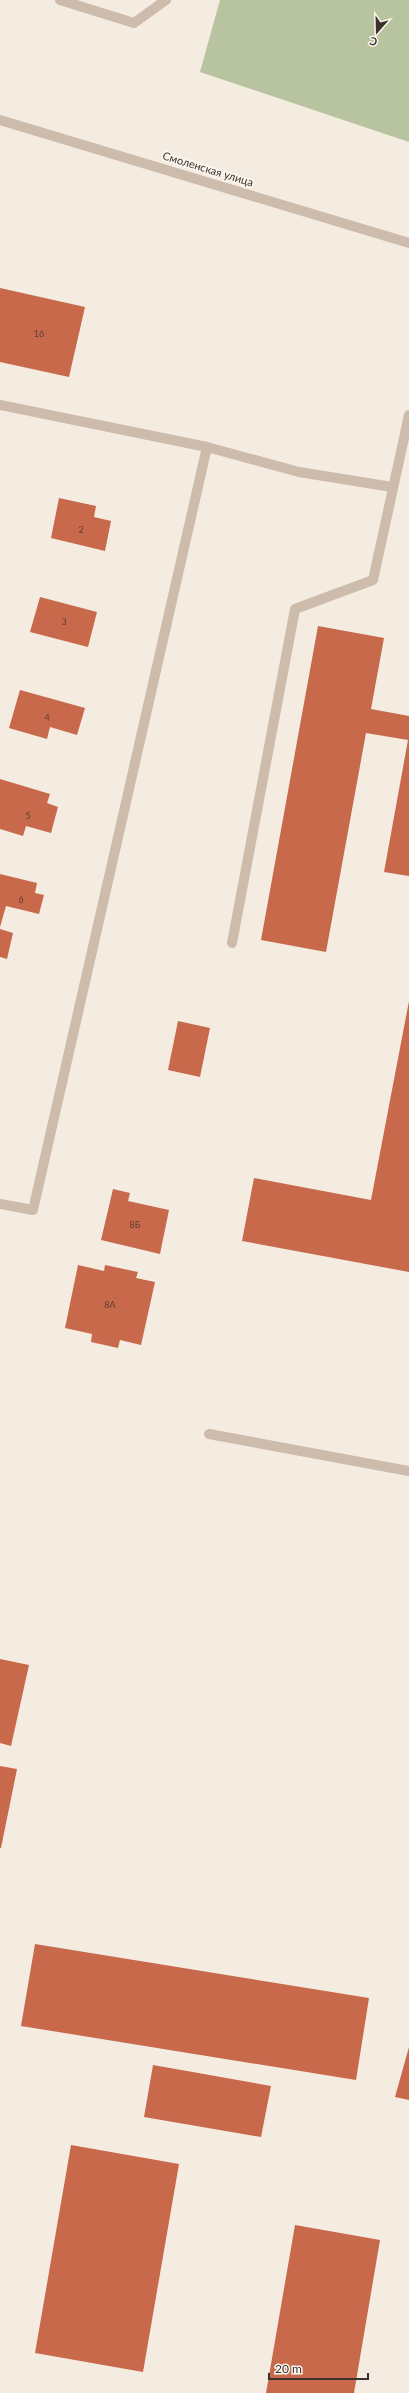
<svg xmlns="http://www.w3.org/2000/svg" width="409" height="2393" font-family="Lato,sans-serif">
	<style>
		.green { fill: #b8c4a0 }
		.building { fill: #c8694b }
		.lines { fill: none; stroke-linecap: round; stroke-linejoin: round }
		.service { stroke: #cdbbac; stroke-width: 10 }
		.minor { stroke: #cdbbac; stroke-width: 10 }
		.labels { text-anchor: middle; stroke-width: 4; stroke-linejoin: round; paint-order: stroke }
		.number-label { font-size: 9px; fill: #5e3e33 }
		.street-label { font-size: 11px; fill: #3b302b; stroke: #fbf5ee }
	</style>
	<rect width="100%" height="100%" fill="#f4ebe1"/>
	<polygon class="green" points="220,0 409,0 409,142 200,72"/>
	<g class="building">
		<polygon points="0,288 85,307 69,377 0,362"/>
		<polygon points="59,498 96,506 94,517 111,521 105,551 51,538"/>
		<polygon points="40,597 97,612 88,647 30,632"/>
		<polygon points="318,626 384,638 371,709 409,716 409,876 384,872 408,740 366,733 326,952 261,940"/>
		<polygon points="20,690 85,708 77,735 50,727 47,739 9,728"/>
		<polygon points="0,779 50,794 47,803 58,807 51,833 26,826 23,836 0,829"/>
		<polygon points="0,874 37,883 35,893 44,895 39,914 6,906 0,927"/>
		<polygon points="0,929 13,933 7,959 0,957"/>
		<polygon points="409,1001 409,1272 242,1241 254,1178 371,1200"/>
		<polygon points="178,1021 210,1028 200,1077 168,1070"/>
		<polygon points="113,1189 130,1193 128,1201 169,1210 160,1254 101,1240"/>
		<polygon points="78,1265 104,1271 105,1265 138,1272 136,1278 155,1282 141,1345 120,1340 118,1348 91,1342 92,1334 65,1328"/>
		<polygon points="0,1659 29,1665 11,1746 0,1743"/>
		<polygon points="0,1766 17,1769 1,1848 0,1848"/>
		<polygon points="35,1944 369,1998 356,2080 21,2026"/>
		<polygon points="409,2047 409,2100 395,2097"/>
		<polygon points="153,2065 271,2086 261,2137 144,2117"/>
		<polygon points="71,2145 179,2164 143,2372 35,2353"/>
		<polygon points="295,2225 380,2240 354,2393 266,2393"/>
	</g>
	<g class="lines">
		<g class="service">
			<polyline points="60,0 134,23 166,0"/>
			<polyline points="207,447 299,472 392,487"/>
			<polyline points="232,943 295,609 373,580 409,415"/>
		</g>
		<g class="minor">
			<polyline points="0,120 409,243"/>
			<polyline points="0,405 207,447 33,1210 0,1204"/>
			<polyline points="209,1434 409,1471"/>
		</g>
	</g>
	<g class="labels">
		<g class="number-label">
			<text x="39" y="337">16</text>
			<text x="81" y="533">2</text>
			<text x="64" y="625">3</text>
			<text x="47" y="721">4</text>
			<text x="28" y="819">5</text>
			<text x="21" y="903">6</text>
			<text x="135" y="1228">8Б</text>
			<text x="110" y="1308">8А</text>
		</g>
		<g class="street-label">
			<text transform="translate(208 169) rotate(17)" y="4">Смоленская улица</text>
		</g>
	</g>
	<g transform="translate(377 32) rotate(200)" stroke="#fbf5ee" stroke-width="3" paint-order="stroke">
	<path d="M0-3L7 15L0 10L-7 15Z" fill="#3b302b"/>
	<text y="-6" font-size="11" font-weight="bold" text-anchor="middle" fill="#3b302b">С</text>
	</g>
	<path d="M269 2373v6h99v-6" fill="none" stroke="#3b302b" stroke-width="2"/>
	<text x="275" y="2373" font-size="12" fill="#3b302b" stroke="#fbf5ee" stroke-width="3" paint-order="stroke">20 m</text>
</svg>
